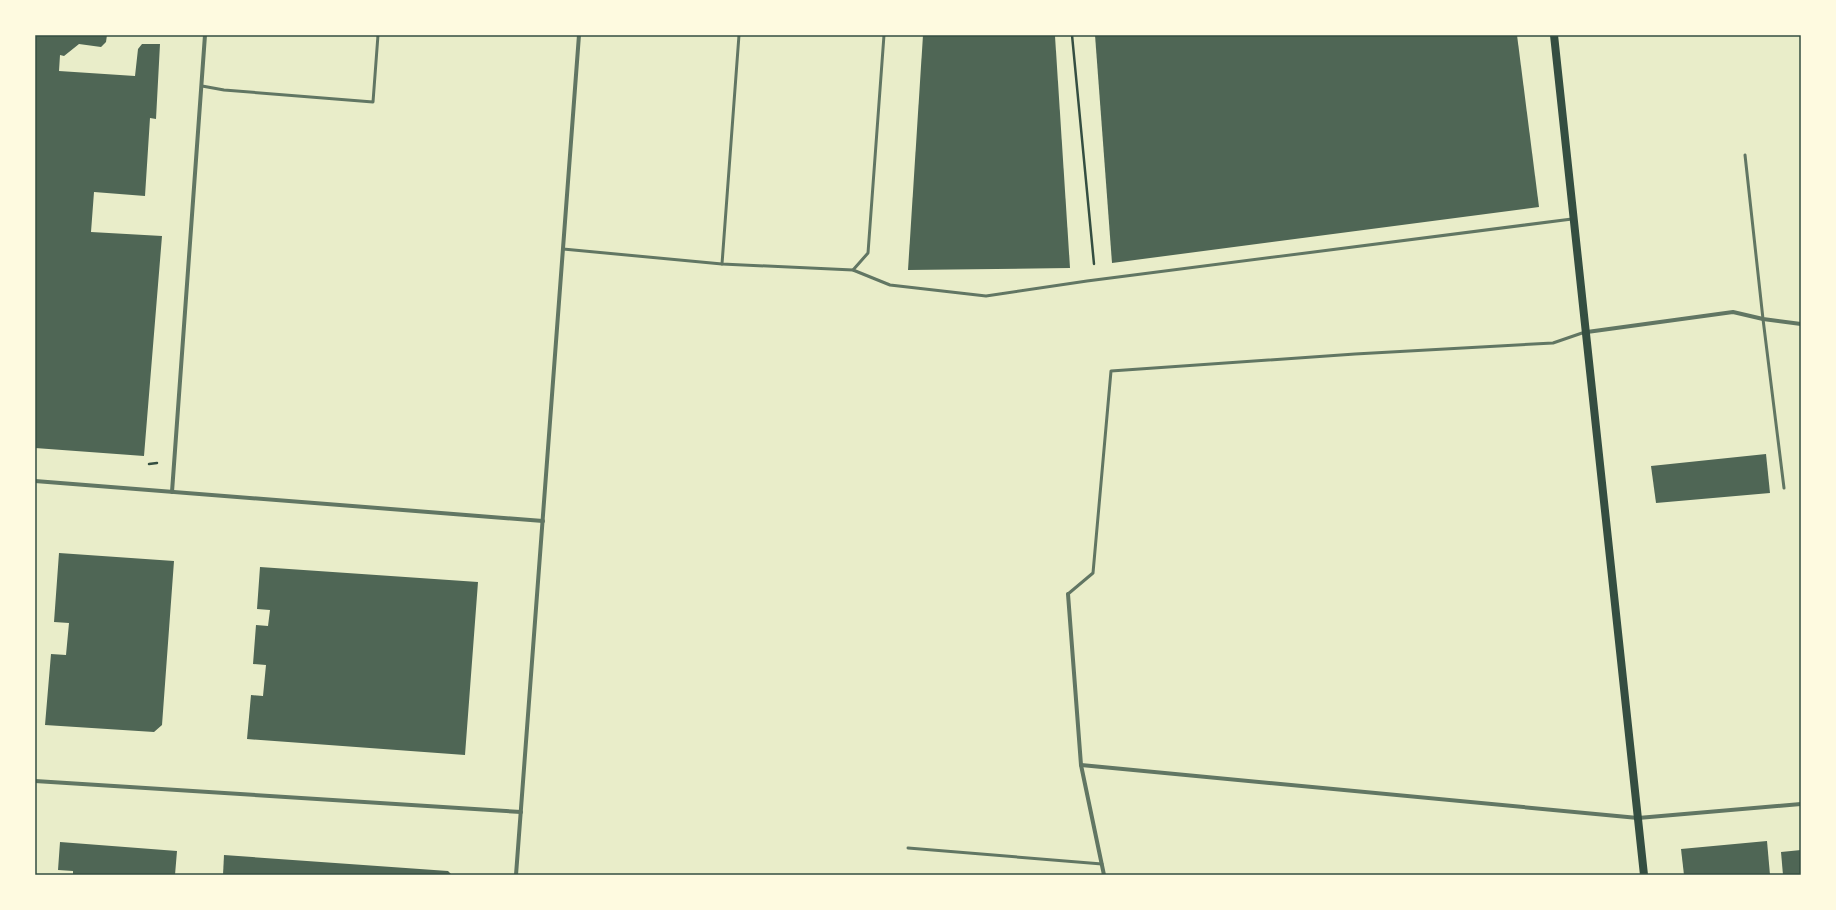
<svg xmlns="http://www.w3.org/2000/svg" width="1836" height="910" font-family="'Source Sans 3',sans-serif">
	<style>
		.building { fill: #4f6655 }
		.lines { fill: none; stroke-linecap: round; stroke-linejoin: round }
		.path { stroke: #344e41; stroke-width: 2.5 }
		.service { stroke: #617663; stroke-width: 3 }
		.minor { stroke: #617663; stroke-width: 4 }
		.secondary { stroke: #344e41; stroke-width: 8 }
		.neatline { fill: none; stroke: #344e41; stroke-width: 1.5 }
	</style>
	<rect width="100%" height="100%" fill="#e9edc9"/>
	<g class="building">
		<polygon points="35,35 107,35 106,42 101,47 79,44 64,56 60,55 59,71 135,76 138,49 142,44 160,44 156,119 150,118 145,196 94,192 91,232 162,236 144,456 35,448"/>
		<polygon points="923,35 1055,36 1070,268 908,270"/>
		<polygon points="1095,35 1517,35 1539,207 1112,263"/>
		<polygon points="1766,454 1770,493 1656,503 1651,466"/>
		<polygon points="59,553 174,561 162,725 154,732 45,725 51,654 66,655 69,623 54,622"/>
		<polygon points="260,567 478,582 465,755 247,739 251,695 263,696 266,665 253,664 256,625 268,626 270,610 257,609"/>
		<polygon points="1767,841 1770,875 1684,875 1681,849"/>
		<polygon points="60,842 177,851 175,875 73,875 73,871 58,870"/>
		<polygon points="1801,850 1801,875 1783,875 1781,852"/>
		<polygon points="224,855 448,871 452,875 223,875"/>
	</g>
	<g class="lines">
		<g class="path">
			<polyline points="1072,35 1094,264"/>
			<polyline points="149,464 157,463"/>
		</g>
		<g class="service">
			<polyline points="202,86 224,90 373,102 378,35"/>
			<polyline points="1745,155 1763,319 1784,488"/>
			<polyline points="563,249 722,264 853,270 890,285 986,296 1087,281 1572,219"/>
			<polyline points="722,264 739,35"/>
			<polyline points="853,270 868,253 884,35"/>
			<polyline points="1068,594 1093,573 1111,371 1355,354 1553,343 1585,332"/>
			<polyline points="908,848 1102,864"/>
		</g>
		<g class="minor">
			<polyline points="1587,332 1733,312 1763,319 1801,324"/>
			<polyline points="35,481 543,521"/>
			<polyline points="172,492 205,35"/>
			<polyline points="1068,594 1081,765 1104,875"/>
			<polyline points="1081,765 1638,818 1801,804"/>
			<polyline points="35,781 521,812"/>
			<polyline points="516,875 579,35"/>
		</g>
		<polyline class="secondary" points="1554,35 1644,875"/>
	</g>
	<rect width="1836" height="910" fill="none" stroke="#fefae0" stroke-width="72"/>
	<rect x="36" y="36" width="1764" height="838" class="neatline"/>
</svg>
